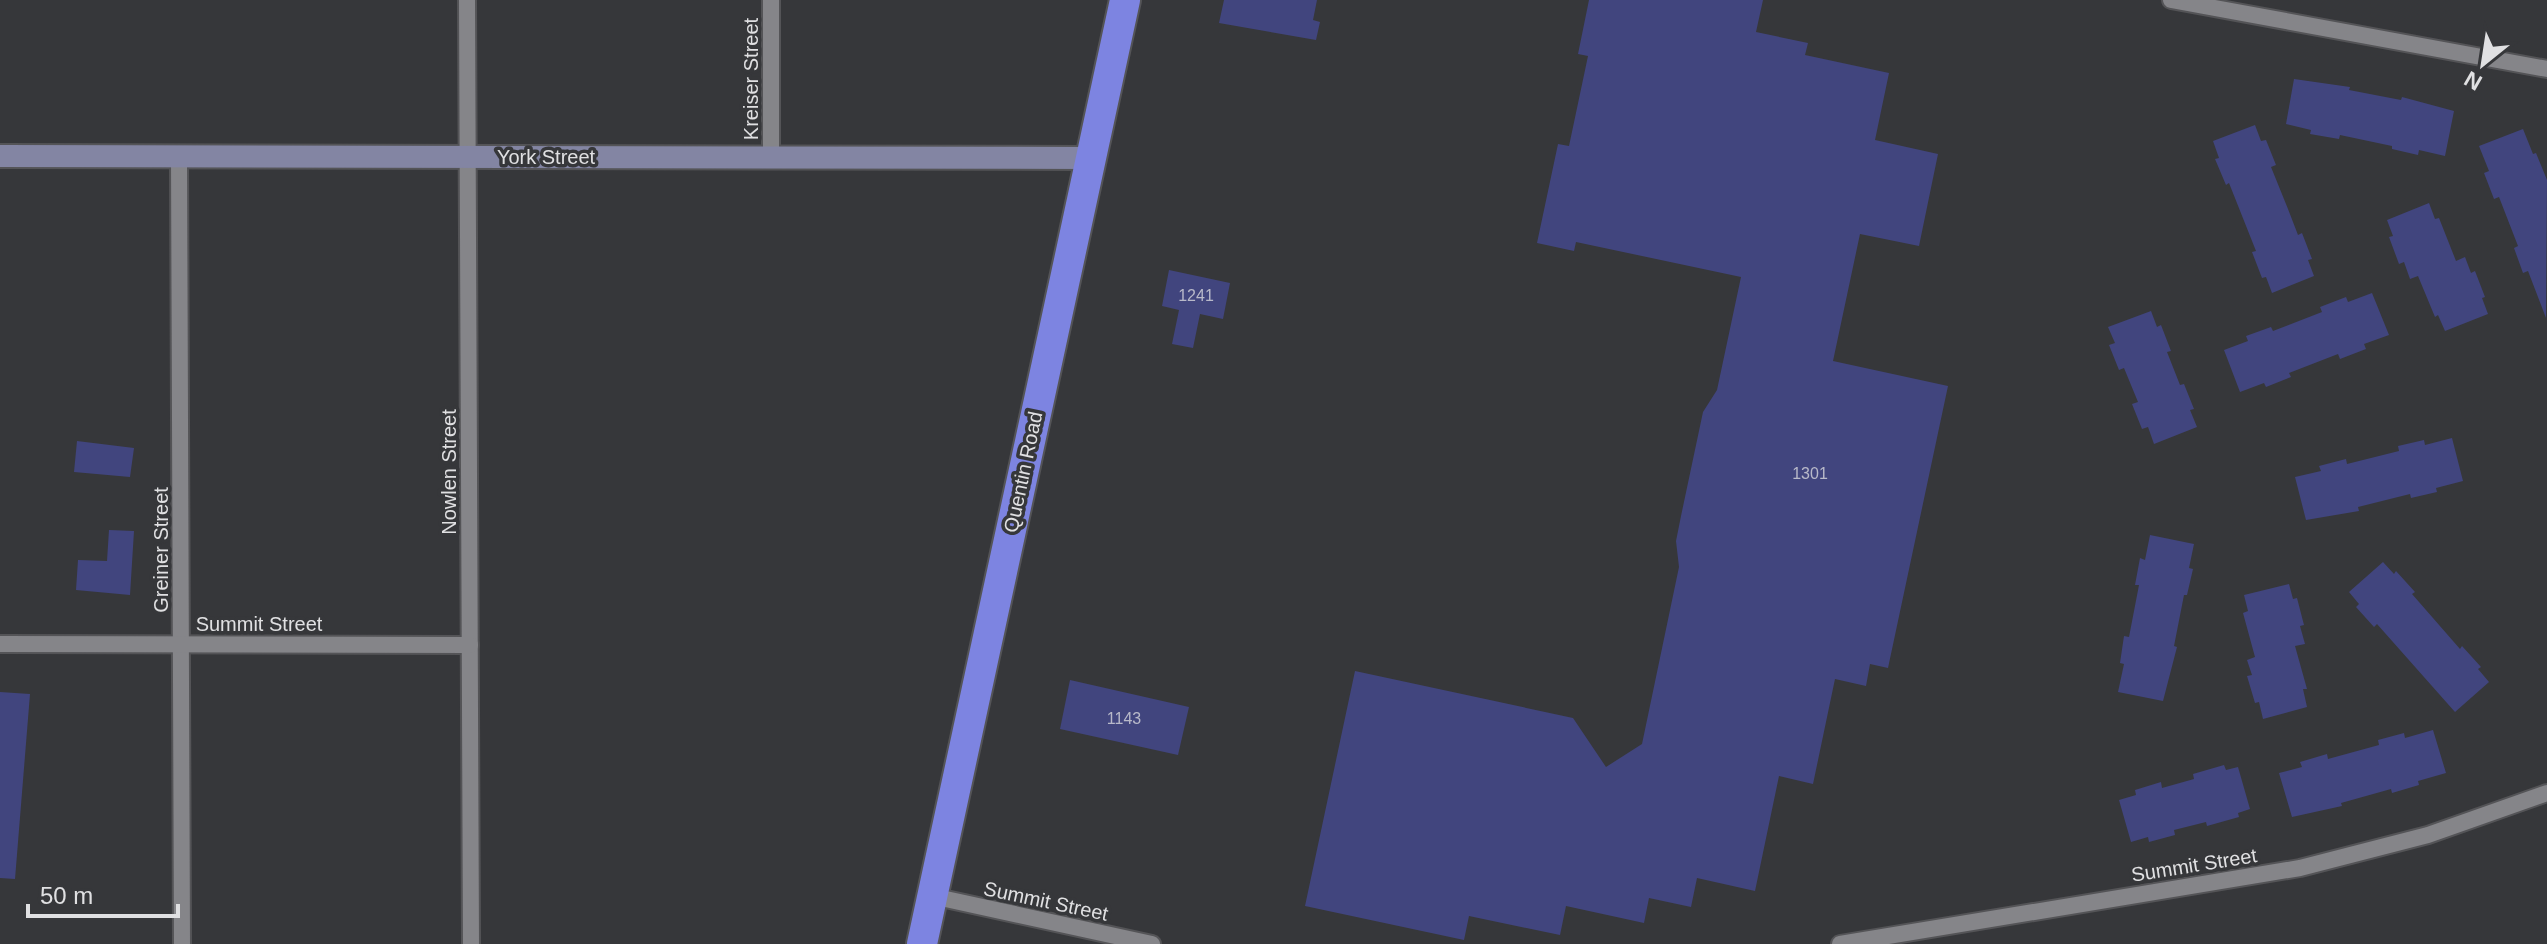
<svg xmlns="http://www.w3.org/2000/svg" width="2547" height="944" font-family="Helvetica,sans-serif">
	<style>
		.building { fill: #41457e }
		.lines { fill: none; stroke-linecap: round; stroke-linejoin: round }
		.street-casing { stroke: #545457; stroke-width: 20 }
		.secondary-casing { stroke: #545457; stroke-width: 26 }
		.highway-casing { stroke: #545457; stroke-width: 34 }
		.street { stroke: #858589; stroke-width: 16 }
		.secondary { stroke: #8385a3; stroke-width: 22 }
		.highway { stroke: #7d84e1; stroke-width: 30 }
		.labels { text-anchor: middle; stroke-width: 7; stroke-linejoin: round; paint-order: stroke }
		.number-label { font-size: 16px; fill: #b8b9c9 }
		.street-label { font-size: 20px; fill: #e0e0e2; stroke: #36373a }
	</style>
	<rect width="100%" height="100%" fill="#36373a"/>
	<g class="building">
		<polygon points="1224,0 1317,0 1313,20 1320,22 1316,40 1219,23"/>
		<polygon points="1589,0 1763,0 1756,32 1808,43 1805,55 1889,73 1875,140 1938,154 1919,246 1860,234 1833,361 1948,386 1888,668 1870,664 1866,686 1835,679 1813,784 1779,776 1755,891 1697,878 1691,907 1649,898 1644,923 1566,906 1560,935 1469,916 1464,940 1305,906 1355,671 1573,718 1606,767 1642,744 1679,567 1676,541 1681,516 1703,412 1717,390 1741,277 1576,242 1574,251 1537,243 1558,144 1569,146 1588,56 1578,54"/>
		<polygon points="2294,79 2350,87 2349,90 2401,100 2402,97 2454,111 2445,156 2419,150 2418,155 2392,149 2392,146 2340,135 2339,139 2310,134 2311,130 2286,124"/>
		<polygon points="2255,125 2261,141 2266,140 2276,165 2271,167 2288,209 2298,235 2302,233 2312,259 2308,260 2314,276 2272,293 2266,277 2262,278 2252,252 2256,251 2229,183 2226,185 2215,159 2219,158 2213,141"/>
		<polygon points="2523,129 2533,154 2536,153 2547,180 2546,318 2528,271 2523,273 2514,248 2518,246 2499,197 2494,199 2484,173 2489,171 2479,146"/>
		<polygon points="2429,203 2435,219 2439,218 2456,261 2465,257 2471,273 2475,271 2485,297 2482,298 2488,314 2445,331 2438,315 2435,317 2418,276 2410,279 2404,262 2399,264 2389,237 2393,236 2387,220"/>
		<polygon points="1169,270 1230,283 1223,319 1200,314 1193,348 1172,344 1179,310 1162,306"/>
		<polygon points="2372,293 2389,335 2364,344 2366,349 2340,359 2338,354 2289,373 2291,377 2266,387 2264,383 2240,392 2224,350 2248,341 2246,336 2271,327 2273,331 2322,312 2320,307 2346,297 2348,302"/>
		<polygon points="2151,311 2157,327 2161,325 2171,351 2167,352 2180,385 2184,384 2194,409 2190,410 2197,427 2154,444 2148,427 2142,429 2132,404 2138,402 2124,368 2119,370 2109,345 2115,343 2108,327"/>
		<polygon points="2452,438 2463,481 2436,488 2437,492 2411,498 2410,494 2358,507 2359,511 2306,520 2295,477 2321,471 2319,466 2346,459 2347,464 2399,451 2398,446 2424,440 2425,445"/>
		<polygon points="77,441 134,448 130,477 74,472"/>
		<polygon points="109,530 134,531 130,595 76,590 78,560 107,561"/>
		<polygon points="2150,535 2194,544 2189,568 2193,569 2187,595 2184,595 2174,646 2177,647 2163,701 2118,692 2124,664 2120,663 2124,636 2129,637 2139,585 2135,585 2140,558 2145,560"/>
		<polygon points="2383,562 2394,574 2396,571 2415,592 2412,594 2460,649 2462,646 2481,667 2478,669 2489,682 2455,712 2377,624 2374,627 2356,607 2359,604 2349,592"/>
		<polygon points="2289,584 2293,599 2297,598 2304,625 2300,626 2305,644 2295,646 2307,689 2303,689 2307,707 2263,719 2259,702 2255,703 2247,676 2252,675 2247,660 2255,657 2243,613 2248,611 2244,595"/>
		<polygon points="1070,680 1189,707 1178,755 1060,729"/>
		<polygon points="0,692 30,694 15,879 0,878"/>
		<polygon points="2433,730 2446,773 2418,781 2419,785 2392,793 2391,789 2341,803 2342,806 2292,817 2279,773 2302,767 2300,762 2327,754 2328,759 2379,745 2378,740 2404,733 2405,738"/>
		<polygon points="2224,765 2226,770 2238,767 2250,809 2238,813 2239,817 2207,826 2206,822 2174,830 2175,835 2149,842 2148,837 2131,842 2119,800 2136,795 2135,790 2161,782 2162,788 2194,779 2193,774"/>
	</g>
	<g class="lines">
		<g class="street-casing">
			<g id="street">
				<polyline points="467,0 471,944"/>
				<polyline points="771,0 771,157"/>
				<polyline points="2171,0 2547,69"/>
				<polyline points="179,156 182,944"/>
				<polyline points="0,644 470,645"/>
				<polyline points="932,896 1152,944"/>
				<polyline points="1840,944 2300,868 2428,835 2547,793"/>
			</g>
		</g>
		<g class="secondary-casing">
			<polyline id="secondary" points="0,156 1091,158"/>
		</g>
		<g class="highway-casing">
			<polyline id="highway" points="922,944 1125,0"/>
		</g>
		<use href="#street" class="street"/>
		<use href="#secondary" class="secondary"/>
		<use href="#highway" class="highway"/>
	</g>
	<g class="labels">
		<g class="number-label">
			<text x="1196" y="301">1241</text>
			<text x="1810" y="479">1301</text>
			<text x="1124" y="724">1143</text>
		</g>
		<g class="street-label">
			<text transform="translate(751 79) rotate(-90)" y="7">Kreiser Street</text>
			<text x="546" y="164">York Street</text>
			<text transform="translate(449 472) rotate(-90)" y="7">Nowlen Street</text>
			<text transform="translate(1023 472) rotate(-78)" y="7">Quentin Road</text>
			<text transform="translate(161 550) rotate(-90)" y="7">Greiner Street</text>
			<text x="259" y="631">Summit Street</text>
			<text transform="translate(2194 865) rotate(-9)" y="7">Summit Street</text>
			<text transform="translate(1046 901) rotate(12)" y="7">Summit Street</text>
		</g>
	</g>
	<g transform="translate(2483 64) rotate(210)" stroke="#36373a" stroke-width="6" paint-order="stroke">
	<path d="M0-6L14 30L0 20L-14 30Z" fill="#e0e0e2"/>
	<text y="-12" font-size="22" font-weight="bold" text-anchor="middle" fill="#e0e0e2">N</text>
	</g>
	<path d="M28 904v12h150v-12" fill="none" stroke="#e0e0e2" stroke-width="4"/>
	<text x="40" y="904" font-size="24" fill="#e0e0e2" stroke="#36373a" stroke-width="6" paint-order="stroke">50 m</text>
</svg>
